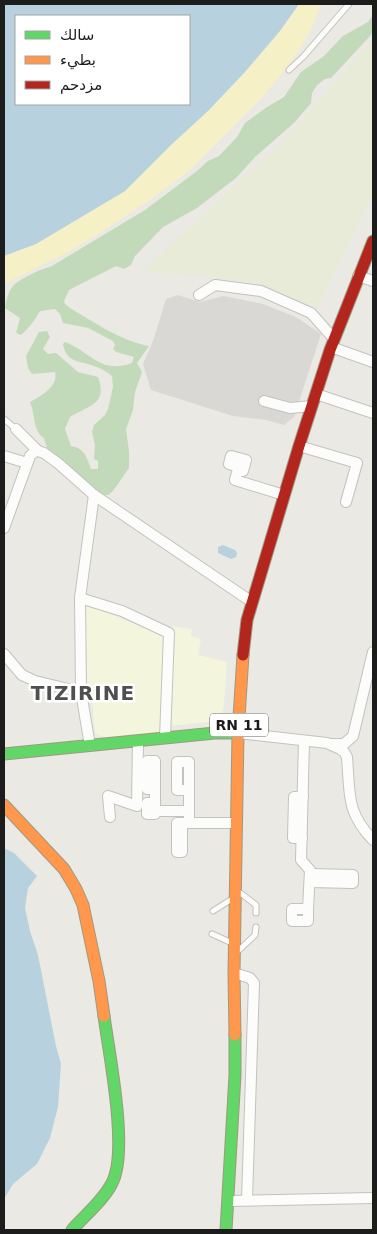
<svg xmlns="http://www.w3.org/2000/svg" width="377" height="1234" font-family="'DejaVu Sans','Noto Naskh Arabic',sans-serif">
	<style>
		.residential { fill: #d9d8d5 }
		.education { fill: #f3f5dd }
		.farmland { fill: #e8ebd7 }
		.forest { fill: #c2dab9 }
		.sand { fill: #f6f0c6 }
		.water { fill: #b7d2de; fill-rule: evenodd }
		.lines { fill: none; stroke-linecap: round; stroke-linejoin: round }
		.lane-casing { stroke: #c3c2c0; stroke-width: 7 }
		.street-casing { stroke: #c3c2c0; stroke-width: 12 }
		.fast-casing { stroke: #a09981; stroke-width: 13 }
		.slow-casing { stroke: #a09981; stroke-width: 13 }
		.jam-casing { stroke: #a09981; stroke-width: 13 }
		.lane { stroke: #fcfcfb; stroke-width: 5 }
		.street { stroke: #fcfcfb; stroke-width: 10 }
		.fast { stroke: #63d668; stroke-width: 11 }
		.slow { stroke: #ff974d; stroke-width: 11 }
		.jam { stroke: #b3261e; stroke-width: 11 }
		.labels { text-anchor: middle; stroke-width: 5; stroke-linejoin: round; paint-order: stroke }
		.shield { fill: #fff; stroke: #606060; stroke-width: 1 }
		.shield-label { font-size: 14px; font-weight: bold; fill: #1c1c1c }
		.district-label { font-size: 20px; font-weight: bold; letter-spacing: 1px; fill: #4f4f4f; stroke: #fff }
	</style>
	<rect width="100%" height="100%" fill="#eae9e4"/>
	<polygon class="residential" points="178,295 200,302 223,296 263,304 296,317 321,334 294,417 284,425 266,420 233,416 151,390 143,364 153,341 166,299"/>
	<g class="education">
		<polygon points="86,607 93,607 165,636 161,732 106,737 101,736 95,733 91,690 85,679"/>
		<polygon points="172,626 192,629 191,636 201,639 198,655 227,662 224,705 222,714 217,721 170,726"/>
	</g>
	<polygon class="farmland" points="373,39 373,193 318,308 250,281 143,271 285,139"/>
	<path class="forest" d="M 373,15 L 373,31 L 370,36 L 331,78 L 325,79 L 317,85 L 312,93 L 311,103 L 295,122 L 255,157 L 236,178 L 197,208 L 163,227 L 135,256 L 131,265 L 124,269 L 116,266 L 69,290 L 64,301 L 65,304 L 70,308 C 94,322 121,341 149,346 L 137,363 L 142,372 L 135,392 L 133,410 L 126,429 L 129,451 L 129,468 L 113,491 L 108,495 L 102,495 L 47,448 L 44,438 C 33,432 35,413 30,402 C 41,396 59,386 55,372 L 32,374 L 28,368 L 26,356 L 39,332 L 47,331 L 50,337 L 43,349 L 48,354 L 56,353 L 78,372 L 98,377 C 108,405 89,405 70,417 L 65,429 L 71,446 C 84,448 87,457 91,469 L 98,469 L 98,461 L 94,459 L 95,445 L 92,432 L 94,425 L 105,415 L 108,409 L 113,387 L 112,376 C 107,372 100,368 94,366 C 79,360 67,364 63,344 L 65,342 C 90,351 100,375 132,363 L 134,357 L 116,352 L 113,349 L 115,345 L 113,341 L 88,328 L 63,323 L 60,314 L 55,309 L 40,311 C 35,320 29,328 21,335 L 16,333 L 20,318 L 5,308 C 6,301 8,292 13,286 C 20,278 42,269 52,266 L 145,210 L 197,171 L 208,161 L 219,156 L 237,137 L 245,123 L 267,107 L 284,97 L 301,72 L 324,56 L 343,36 L 368,22 Z"/>
	<polygon class="sand" points="299,4 321,4 311,30 295,56 280,76 257,103 190,170 148,201 95,236 68,252 4,284 4,256 36,244 125,191 172,144 208,111 280,31"/>
	<g class="water">
		<path d="M 4,4 L 299,4 L 280,31 L 245,72 L 208,111 L 172,144 L 125,191 L 36,244 L 4,256 ZM 16,16 L 189,16 L 189,104 L 16,104 Z"/>
		<polygon points="223,545 235,550 237,553 236,557 231,559 218,553 218,547"/>
		<polygon points="4,848 14,853 37,876 28,888 25,908 30,931 38,955 56,1046 61,1064 58,1107 50,1138 37,1164 13,1184 4,1199"/>
	</g>
	<g class="lines">
		<g class="lane-casing">
			<g id="lane">
				<polyline points="289,70 303,57 349,4"/>
				<polyline points="4,419 16,429"/>
				<polyline points="239,892 256,905 256,913"/>
				<polyline points="213,911 232,899"/>
				<polyline points="212,934 232,943"/>
				<polyline points="238,951 255,935 256,927"/>
			</g>
		</g>
		<g class="street-casing">
			<g id="street">
				<polyline points="358,276 373,281"/>
				<polyline points="199,295 215,285 261,291 311,313 334,339"/>
				<polyline points="331,347 373,362"/>
				<polyline points="316,394 373,413"/>
				<polyline points="264,401 290,408 312,406"/>
				<polyline points="16,429 38,451 44,453 59,464 94,495 252,602"/>
				<polyline points="299,446 357,463 346,502"/>
				<polyline points="4,456 27,463"/>
				<polyline points="238,469 239,467 229,464 231,456 246,460 243,471 238,469 235,480 284,495"/>
				<polyline points="4,528 30,456 34,452 38,451"/>
				<polyline points="80,598 122,611 169,633 165,738"/>
				<polyline points="4,654 22,675 35,681 81,692 90,746"/>
				<polyline points="81,692 80,598 94,495"/>
				<path d="M 238,733 L 327,743 L 340,749 L 344,752 L 347,757 C 350,794 346,812 373,840"/>
				<polyline points="304,741 301,860 310,870 308,909 292,909 292,921 308,921 308,909"/>
				<polyline points="332,744 344,744 353,736 373,652"/>
				<polyline points="155,789 147,789 147,761 155,761 155,811 189,811"/>
				<polyline points="155,811 155,814 147,814 147,803 155,803"/>
				<polyline points="110,817 108,796 137,806 138,741"/>
				<polyline points="189,817 189,762 177,762 177,790 189,790"/>
				<polyline points="182,823 177,823 177,852 182,852 182,823 237,823"/>
				<polyline points="302,838 293,838 294,797 303,797"/>
				<polyline points="310,882 353,883 353,875 310,874"/>
				<polyline points="234,973 250,978 254,983 247,1200"/>
				<polyline points="229,1201 373,1198"/>
			</g>
		</g>
		<g class="fast-casing">
			<g id="fast">
				<polyline points="4,754 215,733 238,733"/>
				<path d="M 72,1230 C 85,1215 103,1201 112,1183 C 129,1151 109,1054 104,1016"/>
				<polyline points="226,1230 235,1075 235,1035"/>
			</g>
		</g>
		<g class="slow-casing">
			<g id="slow">
				<polyline points="4,805 64,869 76,889 83,905 99,981 104,1016"/>
				<polyline points="235,1035 234,973 238,733 243,655"/>
			</g>
		</g>
		<g class="jam-casing">
			<polyline id="jam" points="243,655 247,620 299,446 330,350 373,241"/>
		</g>
		<use href="#lane" class="lane"/>
		<use href="#street" class="street"/>
		<use href="#fast" class="fast"/>
		<use href="#slow" class="slow"/>
		<use href="#jam" class="jam"/>
	</g>
	<g class="labels">
		<rect class="shield" x="210" y="713.5" width="58" height="23" rx="4"/>
		<g class="shield-label">
			<text x="239" y="730">RN 11</text>
		</g>
		<g class="district-label">
			<text x="83" y="700">TIZIRINE</text>
		</g>
	</g>
	<rect width="377" height="1234" fill="none" stroke="#1c1c1c" stroke-width="10"/>
	<rect x="15" y="15" width="175" height="90" fill="#ffffff" stroke="#a4a4a4"/>
	<rect x="25" y="31" width="25" height="8" fill="#63d668" stroke="#a4a4a4"/>
	<text x="60" y="40" font-size="15" fill="#1c1c1c">سالك</text>
	<rect x="25" y="56" width="25" height="8" fill="#ff974d" stroke="#a4a4a4"/>
	<text x="60" y="65" font-size="15" fill="#1c1c1c">بطيء</text>
	<rect x="25" y="81" width="25" height="8" fill="#b3261e" stroke="#a4a4a4"/>
	<text x="60" y="90" font-size="15" fill="#1c1c1c">مزدحم</text>
</svg>
